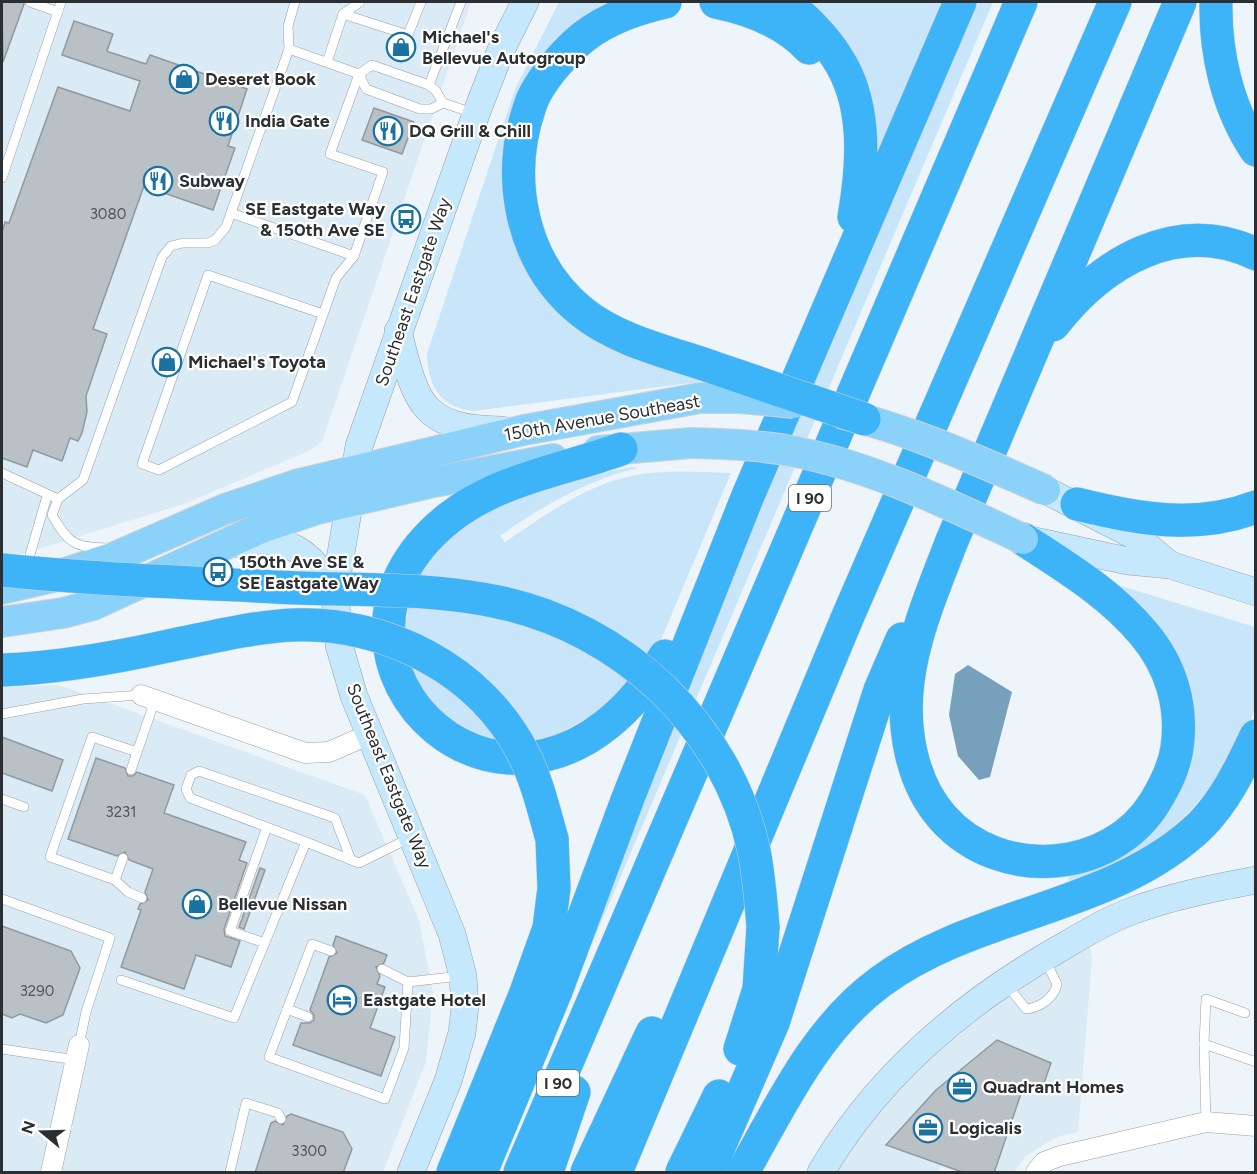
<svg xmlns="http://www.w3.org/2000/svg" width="1257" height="1174" font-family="Figtree,sans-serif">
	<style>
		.built { fill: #dbebf6 }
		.green { fill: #c9e5f9 }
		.water { fill: #77a0bd }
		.building { fill: #b9c1c7; stroke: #91999f; stroke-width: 1.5 }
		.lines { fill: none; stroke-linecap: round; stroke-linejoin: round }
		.lane-casing { stroke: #98a0a5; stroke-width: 10 }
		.street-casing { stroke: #98a0a5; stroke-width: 21 }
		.secondary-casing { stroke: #98a0a5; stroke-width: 28 }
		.primary-casing { stroke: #d1d1d2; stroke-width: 32 }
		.highway-casing { stroke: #d1d1d2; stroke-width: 34 }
		.lane { stroke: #fff; stroke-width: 9 }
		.street { stroke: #fff; stroke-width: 20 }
		.secondary { stroke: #c5e8fd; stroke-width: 27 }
		.primary { stroke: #8bd2fb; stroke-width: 30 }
		.highway { stroke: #3eb4f8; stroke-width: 33 }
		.primary-bridge-casing { stroke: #d1d1d2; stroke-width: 32; stroke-linecap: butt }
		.highway-bridge-casing { stroke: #d1d1d2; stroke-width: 34; stroke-linecap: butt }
		.primary-bridge { stroke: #8bd2fb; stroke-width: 30 }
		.highway-bridge { stroke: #3eb4f8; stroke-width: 33 }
		.labels { text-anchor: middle; stroke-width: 4.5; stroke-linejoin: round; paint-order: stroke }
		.number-label { font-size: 15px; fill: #4f5456 }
		.shield { fill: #fff; stroke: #6b6d6f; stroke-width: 1.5 }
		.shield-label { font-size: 16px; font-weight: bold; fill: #2c2f31 }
		.poi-label { font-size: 18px; font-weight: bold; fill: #2c2f31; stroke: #fff; text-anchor: start }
		.street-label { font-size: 18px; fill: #2c2f31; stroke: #fff }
	</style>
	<rect width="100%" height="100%" fill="#edf5fb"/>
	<g class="built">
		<polygon points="2,2 471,2 322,442 309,451 184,504 9,558 2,557"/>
		<polygon points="59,685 365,795 419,920 433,993 426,1062 383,1172 2,1172 2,687"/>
		<polygon points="1090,946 1092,960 1078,1132 1060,1136 1043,1145 1025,1157 1014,1172 955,1172 941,1167 938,1172 837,1172 870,1119 931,1055 1006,997"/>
	</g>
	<g class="green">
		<path d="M 559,2 L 625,2 L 534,74 L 520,249 L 707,379 L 698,382 L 474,411 C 440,408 428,386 427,354 L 515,89 Z"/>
		<polygon points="802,2 946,2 879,153 877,151"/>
		<polygon points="978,2 993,2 577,979 705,633"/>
		<path d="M 632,467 L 639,468 C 593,477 537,509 500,536 L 505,542 C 544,516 584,486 631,476 C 664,469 698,472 731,473 L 658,647 L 613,703 L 541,744 L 504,745 L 448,721 L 413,676 L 405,626 L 416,564 L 498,501 L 592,475 Z"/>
		<path d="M 1121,586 L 1255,627 C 1255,652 1257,681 1255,705 C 1252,727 1237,750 1225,767 C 1178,835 1144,852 1070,883 L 1067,869 L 1189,759 Z"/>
	</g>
	<polygon class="water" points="968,665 1012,692 990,777 979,780 958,756 949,715 955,674"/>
	<g class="building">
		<polygon points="2,2 23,2 24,4 3,62"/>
		<polygon points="74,21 113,34 107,51 109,52 146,64 150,55 247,89 228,146 235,148 213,210 144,186 93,329 107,334 86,396 87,412 82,433 78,441 70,438 62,461 33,450 27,467 2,458 2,233 5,222 9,223 58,87 130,111 140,81 62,55"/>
		<polygon points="374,108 414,122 402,154 362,140"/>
		<polygon points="2,737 63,760 52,791 2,773"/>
		<polygon points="96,758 125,768 128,776 133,776 137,772 174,785 164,813 246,842 239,860 247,863 224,929 225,936 240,941 231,967 196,955 184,989 121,967 141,910 138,909 140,904 148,900 145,892 153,869 129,860 125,852 117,856 68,839"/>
		<polygon points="260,868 265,870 244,929 239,927"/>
		<polygon points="2,926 71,951 80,968 63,1015 46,1023 20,1014 12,1018 2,1014"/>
		<polygon points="336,936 387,955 384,963 376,967 380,976 377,984 385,987 370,1028 395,1037 381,1076 293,1045 301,1023 310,1023 314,1020 314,1015 310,1010 329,957 337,953 333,945"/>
		<polygon points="997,1040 1051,1063 1042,1089 1025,1082 994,1173 965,1173 886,1145 936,1090"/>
		<polygon points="291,1114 343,1132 352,1149 343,1173 255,1173 271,1123 275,1121 283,1125 287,1116"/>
	</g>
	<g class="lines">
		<g class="lane-casing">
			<g id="lane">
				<polyline points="30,2 58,12"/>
				<polyline points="343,14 408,35 421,2"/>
				<polyline points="289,49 359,74 366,89 420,109 431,109 443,103 473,113"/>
				<polyline points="327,62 343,14 360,2"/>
				<polyline points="429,85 461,2"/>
				<polyline points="2,178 61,2"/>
				<polyline points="231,213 354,256 383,172 330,154 359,74 372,65 429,85 436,91 443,103"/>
				<polyline points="323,314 208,275 142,464 159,470 292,402 336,278 354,256"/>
				<polyline points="2,473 58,499 83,480 162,257 171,246 183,243 208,243 215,240 226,227 289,49 288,26 295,2"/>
				<path d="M 58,499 L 52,515 C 69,544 74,547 107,548"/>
				<polyline points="27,565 47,496"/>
				<polyline points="2,714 83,699 141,695"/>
				<polyline points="131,770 155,700"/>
				<polyline points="2,799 24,807"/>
				<polyline points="306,842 190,798 186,789 191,775 199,771 335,818 351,860"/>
				<polyline points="123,858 115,880 128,892 142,898"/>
				<polyline points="115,880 50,857 92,737 137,752"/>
				<polyline points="2,899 110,938 86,1012 79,1045"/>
				<polyline points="265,943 230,931 267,827"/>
				<polyline points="331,951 312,944 269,1057 385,1099 404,1048 408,982"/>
				<polyline points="382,969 408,982 460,976"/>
				<polyline points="121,980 234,1018 306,842 359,863 410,838"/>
				<path d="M 1006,984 L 1026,1009 C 1040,1008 1055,997 1057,984 L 1045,960"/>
				<polyline points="287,1009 308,1017"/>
				<polyline points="1204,1044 1206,999 1245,1013"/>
				<polyline points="2,1049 76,1060"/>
				<polyline points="1206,1122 1204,1044 1256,1062"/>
				<polyline points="230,1172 246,1103 278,1113 281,1119"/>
			</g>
		</g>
		<g class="street-casing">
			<g id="street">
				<polyline points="141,695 305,753 329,752 368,735"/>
				<polyline points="51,1172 79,1045"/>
				<polyline points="1036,1172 1044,1162 1060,1156 1206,1122 1256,1126"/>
			</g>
		</g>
		<g class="secondary-casing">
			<g id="secondary">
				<path d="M 398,331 C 416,402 420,429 502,430"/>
				<polyline points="1045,490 1135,536 1170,565"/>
				<polyline points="1030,540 1128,561 1170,565 1256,592"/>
				<path d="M 234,544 C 285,531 317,553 334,599"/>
				<polyline points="411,1172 448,1081 462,1033 465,1007 463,976 452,934 354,696 339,645 336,604 338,571 359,446 476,114 500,52 525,2"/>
				<path d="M 821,1172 C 878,1075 966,1001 1064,946 C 1086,933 1108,920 1132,911 C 1172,896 1214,888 1256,880"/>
			</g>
		</g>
		<g class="primary-casing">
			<g id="primary">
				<polyline points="598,451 691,443"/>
				<polyline points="2,589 49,578 115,557 225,509 299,484 524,430 700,398"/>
				<polyline points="2,622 63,613 93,605 261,528 314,510 434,482 553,459"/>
			</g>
		</g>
		<g class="highway-casing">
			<g id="highway">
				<path d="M 665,2 C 631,10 597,22 572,47 C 556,63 537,84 530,106 C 505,178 521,263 582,312 C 618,341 669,352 712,367"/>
				<path d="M 716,2 C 750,9 785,22 809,48"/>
				<path d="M 786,2 C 804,18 823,35 836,56 C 868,103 863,165 854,217"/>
				<path d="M 1216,2 C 1215,52 1227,107 1256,150"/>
				<path d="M 1053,325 C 1101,263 1177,216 1256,254"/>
				<path d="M 621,449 C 564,470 498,479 449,518 C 274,657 519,896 665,656"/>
				<path d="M 1077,504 C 1137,519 1196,530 1256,507"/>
				<path d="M 1023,539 C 1066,567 1111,594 1144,634 C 1171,666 1183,706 1177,748 C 1174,768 1166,784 1155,802 C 1111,874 1000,882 943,818 C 911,782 902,728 908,681 C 914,633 934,588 951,543 L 1180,2"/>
				<polyline points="740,1049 759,989 763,927"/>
				<polyline points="453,1172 525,995 549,928 554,888 552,839"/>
				<polyline points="481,1172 556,991 628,798 747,498 960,2"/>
				<polyline points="520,1172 1021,2"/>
				<polyline points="547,1172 574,1092"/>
				<polyline points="587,1172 652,1033"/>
				<polyline points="616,1172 848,616 1115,2"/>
				<polyline points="682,1172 719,1096"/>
				<polyline points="708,1172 773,1023 880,690 902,639"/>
				<path d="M 743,1172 C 781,1105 816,1029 880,982 C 975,911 1115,909 1201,825 C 1226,800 1241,767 1256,736"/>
			</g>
		</g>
		<use href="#lane" class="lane"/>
		<use href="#street" class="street"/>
		<use href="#secondary" class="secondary"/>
		<use href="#primary" class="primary"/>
		<use href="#highway" class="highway"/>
		<g class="primary-bridge-casing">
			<g id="primary-bridge">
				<polyline points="700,398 740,398 794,403"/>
				<path d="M 840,413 C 911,430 979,461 1045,490"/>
				<path d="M 691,443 C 728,444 765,445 801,453 C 878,469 952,506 1023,539"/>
			</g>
		</g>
		<g class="highway-bridge-casing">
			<g id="highway-bridge">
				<polyline points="712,367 864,419"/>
				<path d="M 2,570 C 100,580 199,583 298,588 C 363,590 433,588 498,602 C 622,628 727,725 754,851 C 759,876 761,901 763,927"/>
				<path d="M 2,670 C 57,668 114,658 168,646 C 209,638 251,627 293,625 C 385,621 481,670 523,753 C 537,780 544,811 552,839"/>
			</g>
		</g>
		<use href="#primary-bridge" class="primary-bridge"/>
		<use href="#highway-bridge" class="highway-bridge"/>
	</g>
	<defs>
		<g id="shop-ring" transform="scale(1.5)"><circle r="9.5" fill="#fff" stroke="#1a72a1" stroke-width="1.5"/><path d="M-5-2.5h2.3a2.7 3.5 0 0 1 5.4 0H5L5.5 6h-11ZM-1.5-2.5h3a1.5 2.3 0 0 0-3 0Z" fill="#1a72a1"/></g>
		<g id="restaurant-ring" transform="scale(1.5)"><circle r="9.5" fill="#fff" stroke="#1a72a1" stroke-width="1.5"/><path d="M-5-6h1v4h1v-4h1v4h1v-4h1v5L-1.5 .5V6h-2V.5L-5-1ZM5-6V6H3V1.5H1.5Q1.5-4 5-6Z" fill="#1a72a1"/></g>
		<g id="bus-ring" transform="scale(1.5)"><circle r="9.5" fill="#fff" stroke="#1a72a1" stroke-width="1.5"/><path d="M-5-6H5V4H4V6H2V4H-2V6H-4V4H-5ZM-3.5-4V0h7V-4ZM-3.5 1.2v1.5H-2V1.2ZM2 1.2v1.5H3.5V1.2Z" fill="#1a72a1"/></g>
		<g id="hotel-ring" transform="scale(1.5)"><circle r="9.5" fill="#fff" stroke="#1a72a1" stroke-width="1.5"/><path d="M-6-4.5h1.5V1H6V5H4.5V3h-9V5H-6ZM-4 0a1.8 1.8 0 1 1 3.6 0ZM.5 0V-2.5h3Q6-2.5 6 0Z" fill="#1a72a1"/></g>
		<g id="office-ring" transform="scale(1.5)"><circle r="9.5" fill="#fff" stroke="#1a72a1" stroke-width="1.5"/><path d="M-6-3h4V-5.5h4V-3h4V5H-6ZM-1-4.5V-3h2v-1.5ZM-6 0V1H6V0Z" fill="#1a72a1"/></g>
	</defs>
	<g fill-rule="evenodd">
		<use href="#shop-ring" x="401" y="47"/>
		<use href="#shop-ring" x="184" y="79"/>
		<use href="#restaurant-ring" x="224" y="121"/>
		<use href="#restaurant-ring" x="388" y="131"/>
		<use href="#restaurant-ring" x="158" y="181"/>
		<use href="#bus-ring" x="406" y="219"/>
		<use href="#shop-ring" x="167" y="362"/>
		<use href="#bus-ring" x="218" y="572"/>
		<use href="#shop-ring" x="197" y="904"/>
		<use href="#hotel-ring" x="342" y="1000"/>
		<use href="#office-ring" x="962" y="1087"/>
		<use href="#office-ring" x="928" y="1128"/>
	</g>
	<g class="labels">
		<g class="number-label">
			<text x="108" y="219">3080</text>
			<text x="121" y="817">3231</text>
			<text x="37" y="996">3290</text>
			<text x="309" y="1156">3300</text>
		</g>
		<g class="shield">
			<rect x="789" y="485" width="42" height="26" rx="4.5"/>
			<rect x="537" y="1070" width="42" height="26" rx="4.5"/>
		</g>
		<g class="shield-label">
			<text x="810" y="504">I 90</text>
			<text x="558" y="1089">I 90</text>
		</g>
		<g class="poi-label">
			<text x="422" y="43">Michael's<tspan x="422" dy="21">Bellevue Autogroup</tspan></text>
			<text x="205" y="85">Deseret Book</text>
			<text x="245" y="127">India Gate</text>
			<text x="409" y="137">DQ Grill &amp; Chill</text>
			<text x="179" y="187">Subway</text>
			<text x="385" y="215" text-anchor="end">SE Eastgate Way<tspan x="385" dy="21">&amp; 150th Ave SE</tspan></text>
			<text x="188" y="368">Michael's Toyota</text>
			<text x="239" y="568">150th Ave SE &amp;<tspan x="239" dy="21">SE Eastgate Way</tspan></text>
			<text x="218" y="910">Bellevue Nissan</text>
			<text x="363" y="1006">Eastgate Hotel</text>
			<text x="983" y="1093">Quadrant Homes</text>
			<text x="949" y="1134">Logicalis</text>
		</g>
		<g class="street-label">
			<text transform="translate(413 292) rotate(-71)" y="6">Southeast Eastgate Way</text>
			<text transform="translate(602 418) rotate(-10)" y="6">150th Avenue Southeast</text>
			<text transform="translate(389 776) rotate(68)" y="6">Southeast Eastgate Way</text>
		</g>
	</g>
	<rect width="1257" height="1174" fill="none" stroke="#2c2f31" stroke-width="6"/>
	<g transform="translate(42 1132) rotate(289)" stroke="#ffffff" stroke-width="4.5" paint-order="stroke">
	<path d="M0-4.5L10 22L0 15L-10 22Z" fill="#2c2f31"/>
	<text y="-9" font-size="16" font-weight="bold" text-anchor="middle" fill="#2c2f31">N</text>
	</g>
</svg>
